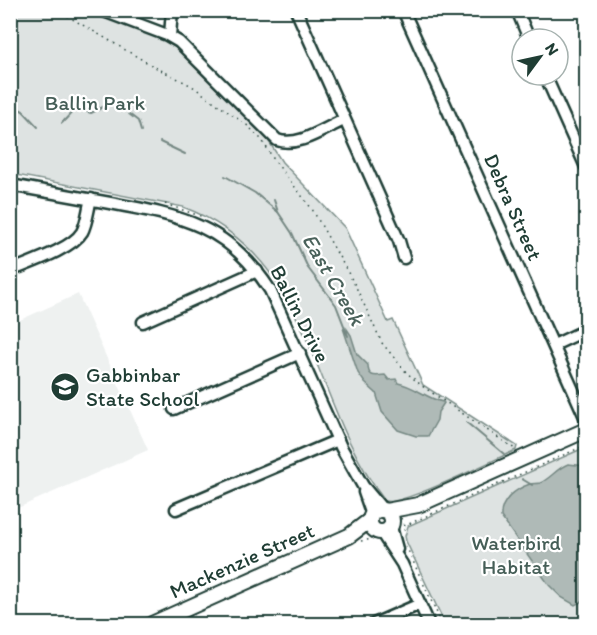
<svg xmlns="http://www.w3.org/2000/svg" width="597" height="635" font-family="Itim,sans-serif">
	<style>
		.built { fill: #eef1f0 }
		.green { fill: #dee3e2; stroke: #7e908b; stroke-width: 1.5 }
		.water { fill: #afbab7; stroke: #758883; stroke-width: 1.5 }
		.lines { fill: none; stroke-linecap: round; stroke-linejoin: round }
		.stream { stroke: #758883; stroke-width: 2 }
		.minor-casing { stroke: #1f3d34; stroke-width: 15 }
		.major-casing { stroke: #1f3d34; stroke-width: 18 }
		.path { stroke: #1f3d34; stroke-width: 1.5; stroke-dasharray: 1.5 4.5; stroke-linecap: butt }
		.minor { stroke: #fff; stroke-width: 10 }
		.major { stroke: #fff; stroke-width: 14 }
		.labels { text-anchor: middle; stroke-width: 4.5; stroke-linejoin: round; paint-order: stroke }
		.park-label { font-size: 21px; fill: #455e57; stroke: #fff }
		.street-label { font-size: 21px; fill: #1f3d34; stroke: #fff }
		.poi-label { font-size: 21px; fill: #1f3d34; stroke: #fff; text-anchor: start }
		.water-label { font-size: 22px; font-style: italic; fill: #4a625b; stroke: #fff }
	</style>
	<rect width="100%" height="100%" fill="#fff"/>
	<filter id="ink" filterUnits="userSpaceOnUse"><feTurbulence type="fractalNoise" baseFrequency=".0167" numOctaves="2"/><feDisplacementMap in="SourceGraphic" scale="12" xChannelSelector="R" yChannelSelector="G"/><feConvolveMatrix kernelMatrix="1 2 1 2 8 2 1 2 1" color-interpolation-filters="sRGB"/></filter>
	<g filter="url(#ink)">
		<polygon class="built" points="78,294 148,450 11,511 11,324"/>
		<g class="green">
			<path d="M 10,11 L 87,11 L 165,39 L 177,46 L 190,57 L 266,137 L 282,162 L 345,228 L 388,322 L 393,320 L 423,385 L 517,446 L 516,450 C 495,459 400,507 385,501 C 309,403 315,256 183,207 L 11,174 Z"/>
			<polygon points="586,447 586,624 445,624 406,541 405,536 408,526"/>
		</g>
		<g class="water">
			<path d="M 343,328 L 347,334 L 347,329 L 351,335 L 357,354 L 368,365 C 368,378 375,376 385,375 L 389,380 L 396,379 L 398,383 C 415,386 427,399 443,402 L 444,403 L 438,412 L 437,420 L 428,436 L 416,436 L 398,430 L 382,412 L 376,393 L 365,383 L 358,373 Z"/>
			<path d="M 568,464 L 586,466 L 586,599 L 575,605 L 561,597 L 549,585 L 501,517 C 500,501 515,489 530,484 C 533,483 537,484 540,483 C 550,479 557,468 568,464 Z"/>
		</g>
		<g class="lines">
			<g class="stream">
				<polyline points="10,104 23,111 38,127"/>
				<polyline points="129,114 138,121 141,131"/>
				<polyline points="62,123 76,108 91,113 109,104"/>
				<polyline points="160,142 185,154"/>
				<polyline points="225,176 255,193 278,212 292,233 308,268 336,305 348,336"/>
				<polyline points="274,200 278,212"/>
				<polyline points="466,422 504,454"/>
				<polyline points="522,479 532,485"/>
			</g>
			<g class="minor-casing">
				<g id="minor">
					<path d="M 101,10 L 167,35 L 179,42 L 277,140 C 298,148 325,128 344,120"/>
					<polyline points="296,10 399,241 404,258"/>
					<polyline points="403,10 586,419"/>
					<polyline points="517,10 529,39"/>
					<polyline points="170,36 172,10"/>
					<polyline points="545,75 586,167"/>
					<path d="M 10,185 C 44,191 77,197 110,203 C 182,216 228,225 270,290 L 341,447 L 363,486 L 383,510"/>
					<path d="M 10,271 C 29,263 72,249 82,232 C 87,223 88,209 91,199"/>
					<polyline points="143,322 257,271"/>
					<polyline points="554,345 586,330"/>
					<polyline points="174,409 300,353"/>
					<polyline points="364,492 372,515"/>
					<polyline points="176,509 338,440"/>
					<polyline points="391,527 397,549"/>
					<polyline points="381,532 402,564 429,624"/>
					<polyline points="374,624 420,604"/>
				</g>
			</g>
			<g class="major-casing">
				<g id="major">
					<circle cx="381" cy="521" r="11"/>
					<polyline points="386,511 418,505 586,430"/>
					<polyline points="152,624 349,536 370,520"/>
				</g>
			</g>
			<g class="path">
				<polyline points="57,10 153,66 192,86 248,126 262,140 274,160 312,209 355,285 382,343 406,372 422,386 515,449"/>
				<polyline points="165,204 203,217"/>
				<polyline points="284,297 288,306"/>
				<polyline points="401,518 405,528 403,533"/>
				<polyline points="404,526 586,445"/>
				<polyline points="361,541 374,539"/>
				<polyline points="406,546 442,624"/>
				<polyline points="131,624 143,619"/>
				<polyline points="181,624 196,617"/>
			</g>
			<use href="#minor" class="minor"/>
			<use href="#major" class="major"/>
		</g>
	</g>
	<defs>
		<g id="school-disc" transform="scale(1.5)"><circle r="9.5" fill="#1f3d34" stroke="#fff"/><path d="M0-5L7-2L0 1L-7-2ZM-4 1L0 2.5L4 1V4Q0 6-4 4Z" fill="#fff"/></g>
	</defs>
	<g fill-rule="evenodd">
		<use href="#school-disc" x="65" y="387"/>
	</g>
	<g class="labels">
		<g class="park-label">
			<text x="95" y="110">Ballin Park</text>
			<text x="516" y="550">Waterbird<tspan x="516" dy="24">Habitat</tspan></text>
		</g>
		<g class="street-label">
			<text transform="translate(513 207) rotate(66)" y="7">Debra Street</text>
			<text transform="translate(300 314) rotate(63)" y="7">Ballin Drive</text>
			<text transform="translate(242 561) rotate(-24)" y="7">Mackenzie Street</text>
		</g>
		<g class="poi-label">
			<text x="86" y="382">Gabbinbar<tspan x="86" dy="24">State School</tspan></text>
		</g>
		<g class="water-label">
			<text transform="translate(334 279) rotate(60)" y="8">East Creek</text>
		</g>
	</g>
	<rect width="597" height="635" fill="none" stroke="#fff" stroke-width="36"/>
	<rect x="18" y="18" width="561" height="599" fill="none" stroke="#1f3d34" stroke-width="2" filter="url(#ink)"/>
	<g transform="translate(540 57) rotate(57)"><circle r="28" fill="#ffffff" stroke="#a5b1ae" stroke-width="1.5"/>
	<path d="M0-4.5L10 22L0 15L-10 22Z" fill="#1f3d34"/>
	<text y="-9" font-size="16" font-weight="bold" text-anchor="middle" fill="#1f3d34">N</text>
	</g>
</svg>
